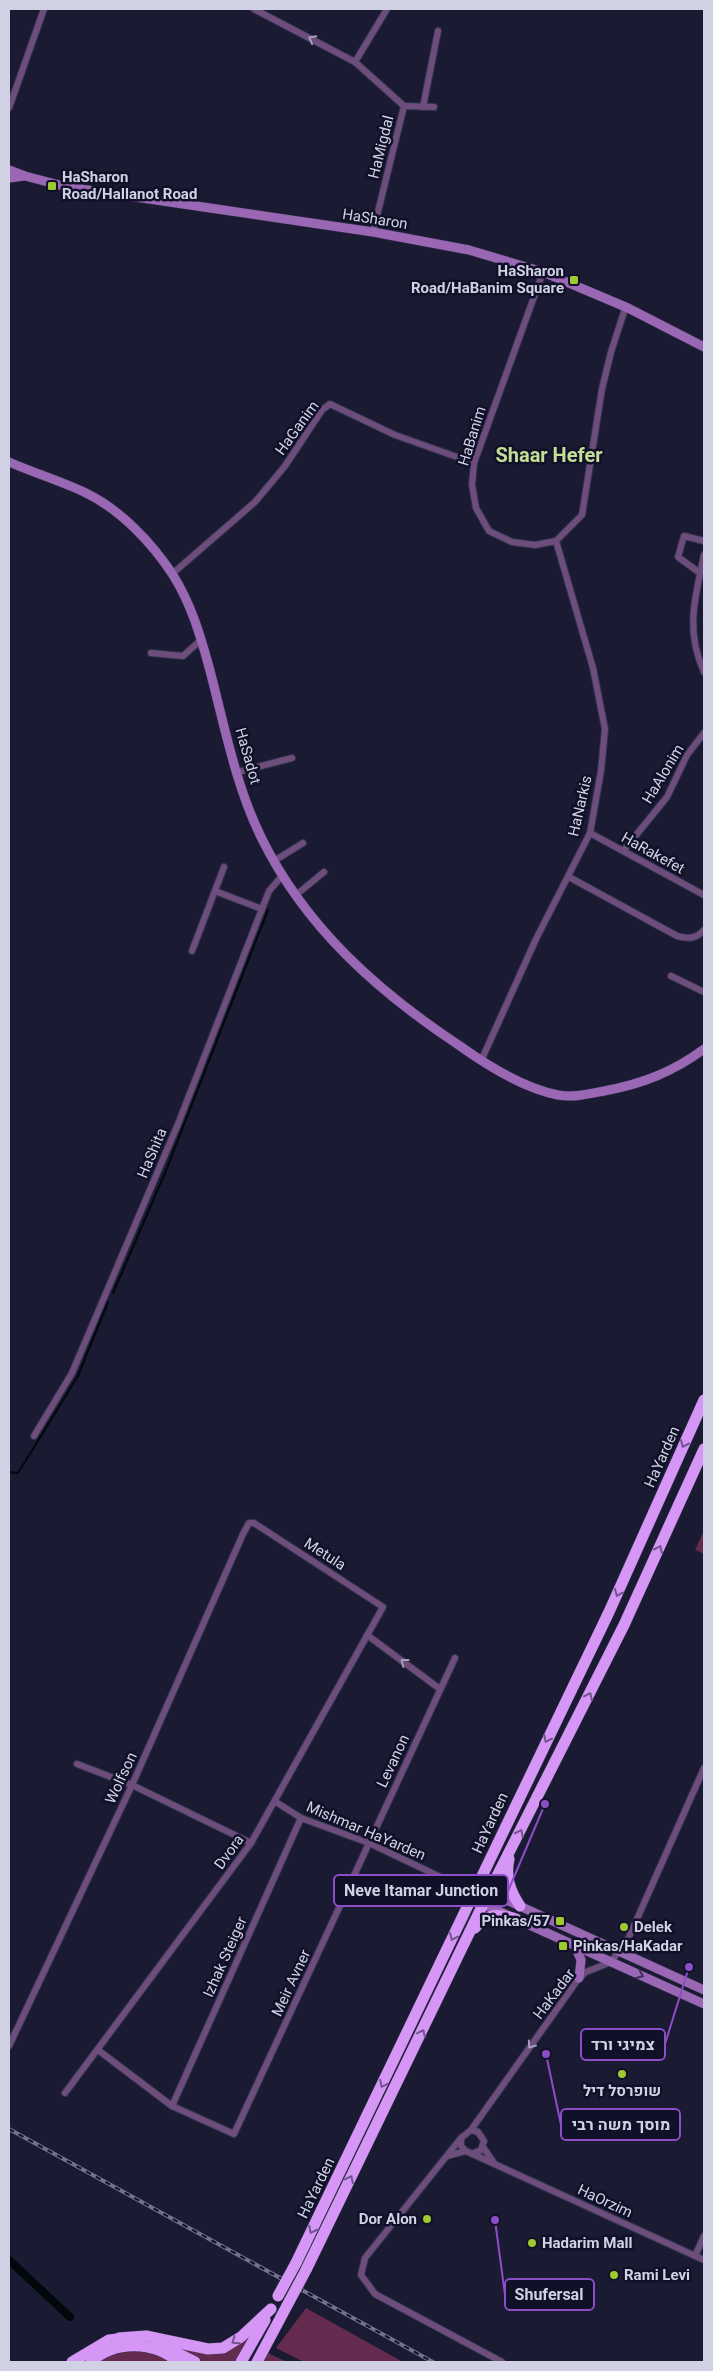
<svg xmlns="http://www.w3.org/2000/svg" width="713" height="2371" font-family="Roboto,Heebo,sans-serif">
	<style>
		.green { fill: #642b4e }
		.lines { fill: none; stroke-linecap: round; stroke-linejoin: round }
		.stream { stroke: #00080c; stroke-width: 2 }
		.canal { stroke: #00080c; stroke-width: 8 }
		.street-casing { stroke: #33344c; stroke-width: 8 }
		.secondary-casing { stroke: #33344c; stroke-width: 10 }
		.highway-casing { stroke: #33344c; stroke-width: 12 }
		.street { stroke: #6c4d7c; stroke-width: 6 }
		.secondary { stroke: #9967b3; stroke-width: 9 }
		.highway { stroke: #d596f6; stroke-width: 11 }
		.rail-casing { stroke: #727389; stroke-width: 4 }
		.rail { stroke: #111029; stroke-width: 2; stroke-dasharray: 5.5; stroke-linecap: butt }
		.highway-bridge-casing { stroke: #33344c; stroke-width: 12; stroke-linecap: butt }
		.highway-bridge { stroke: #d596f6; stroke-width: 11 }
		.oneway { stroke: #a89dba }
		.oneway2 { stroke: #735390 }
		.oneway3 { stroke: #412e59 }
		.poi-dot { fill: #9dca31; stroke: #111029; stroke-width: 2 }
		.labels { text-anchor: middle; stroke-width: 5; stroke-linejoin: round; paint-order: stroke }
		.street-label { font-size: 15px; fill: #d0d2e4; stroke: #111029 }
		.poi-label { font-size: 15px; font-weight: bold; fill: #d0d2e4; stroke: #111029; text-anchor: start }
		.district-label { font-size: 20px; font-weight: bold; fill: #c3de95; stroke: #111029 }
		.leader { fill: none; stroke: #8c4dc6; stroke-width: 2 }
		.callout-dot { fill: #8c4dc6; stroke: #111029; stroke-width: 2 }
		.callout { fill: #111029; stroke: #8c4dc6; stroke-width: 2 }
		.callout-label { font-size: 16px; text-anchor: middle; font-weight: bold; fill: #d0d2e4 }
	</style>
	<rect width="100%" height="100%" fill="#1a1a33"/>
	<g class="green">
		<polygon points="704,1530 704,1554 695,1550"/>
		<polygon points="306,2308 403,2362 304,2362 276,2348"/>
		<polygon points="264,2318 238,2362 199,2362 146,2337 208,2352"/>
		<polygon points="134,2350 154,2353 172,2362 97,2362 104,2357"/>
		<polygon points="268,2353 287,2362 263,2362"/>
	</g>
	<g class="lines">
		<g class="stream">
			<polyline points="113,1293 165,1173 268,910"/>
			<polyline points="9,1472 18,1473 78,1376 108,1302"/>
		</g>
		<polyline class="canal" points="9,2260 70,2317"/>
		<g class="street-casing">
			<g id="street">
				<polyline points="254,9 355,62"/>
				<polyline points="404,106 434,107"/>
				<polyline points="423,107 438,31"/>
				<polyline points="9,108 44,9"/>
				<polyline points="373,232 404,106 355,62 387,9"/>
				<polyline points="543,272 474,463 472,485 476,508 489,531 512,542 535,545 556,541 582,515 602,389 611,352 624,312 628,308"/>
				<path d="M 704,555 C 695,598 685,630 704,672"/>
				<polyline points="700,573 678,557 684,536 704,541"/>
				<polyline points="172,574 255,502 285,466 322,410 330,404 395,435 474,463"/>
				<polyline points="151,653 183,656 201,640"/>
				<polyline points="238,772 292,758"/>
				<polyline points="590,833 704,895"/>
				<polyline points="624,850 667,797 687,755 704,733"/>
				<polyline points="274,861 303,843"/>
				<path d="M 569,877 L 677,936 C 688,939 696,939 704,930"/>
				<polyline points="215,891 262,909"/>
				<polyline points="296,895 324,872"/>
				<polyline points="192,951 224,867"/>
				<polyline points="671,976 704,992"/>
				<polyline points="481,1061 536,939 590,833 601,771 605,729 593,668 556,541"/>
				<polyline points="34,1436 72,1373 178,1124 262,909 269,891 282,876"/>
				<polyline points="367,1635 440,1689"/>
				<polyline points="77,1764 132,1785 251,1843"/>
				<polyline points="276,1802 301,1818 369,1843 474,1893"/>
				<polyline points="9,2046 132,1785 243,1534 249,1523 254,1523 383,1607 251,1843 65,2093"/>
				<polyline points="98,2050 172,2106 234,2134 455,1658"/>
				<polyline points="172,2106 301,1818"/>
				<polyline points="471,2130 579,1978 586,1972 611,1962 629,1937 704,1768"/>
				<polyline points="461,2138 365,2258 361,2275 375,2294 502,2362"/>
				<polyline points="483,2147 494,2163"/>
				<polyline points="472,2154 481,2150 484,2141 478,2132 471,2130 461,2138 461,2146 466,2151 704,2260"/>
				<polyline points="447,2156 466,2151"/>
				<polyline points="695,2256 704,2236"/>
			</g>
		</g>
		<g class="secondary-casing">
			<g id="secondary">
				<polyline points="9,170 25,176 67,187 373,232 469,250 543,272 628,308 704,347"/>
				<polyline points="9,178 24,176"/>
				<path d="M 9,462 C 34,473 61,481 86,493 C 121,510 152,543 173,575 C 191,604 200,634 209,667 C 224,723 235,784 261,837 C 305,927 377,991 460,1046 C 488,1066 523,1088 558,1095 C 573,1098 589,1094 604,1091 C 642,1084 673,1072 704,1049"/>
				<polyline points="483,1892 489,1892 704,1990"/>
				<polyline points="474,1893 483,1904 704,2004"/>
				<polyline points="575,1946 581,1960 579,1978"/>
			</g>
		</g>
		<g class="highway-casing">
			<g id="highway">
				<path d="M 509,1859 C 505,1877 510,1891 520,1906"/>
				<path d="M 475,1928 C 487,1912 499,1914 516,1919"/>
				<polyline points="296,2263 609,1612 704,1400"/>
				<polyline points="306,2270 489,1892 624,1625 704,1449"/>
				<polyline points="119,2338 146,2336 208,2349 223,2348 241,2337 271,2309"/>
				<polyline points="159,2344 195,2362"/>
				<polyline points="72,2362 109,2340 127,2338"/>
				<path d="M 91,2362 C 115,2340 154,2341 178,2362"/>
				<polyline points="241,2362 265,2320"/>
				<polyline points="257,2362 290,2300"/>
			</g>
		</g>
		<use href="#street" class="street"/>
		<use href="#secondary" class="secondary"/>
		<use href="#highway" class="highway"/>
		<g class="rail-casing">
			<polyline id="rail" points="9,2129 433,2362"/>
		</g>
		<use href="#rail" class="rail"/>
		<g class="highway-bridge-casing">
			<g id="highway-bridge">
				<polyline points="278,2296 296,2263"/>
				<polyline points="290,2300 306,2270"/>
			</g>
		</g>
		<use href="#highway-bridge" class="highway-bridge"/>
	</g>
	<defs><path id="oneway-chevron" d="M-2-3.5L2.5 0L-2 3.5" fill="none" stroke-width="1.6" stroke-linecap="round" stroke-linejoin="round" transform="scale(1.25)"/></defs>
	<g class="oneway">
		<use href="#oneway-chevron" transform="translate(312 39) rotate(-152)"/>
		<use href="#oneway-chevron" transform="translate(404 1662) rotate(-143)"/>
		<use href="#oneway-chevron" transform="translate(531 2045) rotate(125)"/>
	</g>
	<g class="oneway2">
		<use href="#oneway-chevron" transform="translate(684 1444) rotate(114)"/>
		<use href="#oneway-chevron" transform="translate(659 1549) rotate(-66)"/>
		<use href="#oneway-chevron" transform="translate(618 1593) rotate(114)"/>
		<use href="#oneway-chevron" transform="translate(589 1696) rotate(-64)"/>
		<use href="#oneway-chevron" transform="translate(547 1739) rotate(116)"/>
		<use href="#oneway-chevron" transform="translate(520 1833) rotate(-63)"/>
		<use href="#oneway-chevron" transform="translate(453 1937) rotate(115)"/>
		<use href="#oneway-chevron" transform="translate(422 2033) rotate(-64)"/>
		<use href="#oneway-chevron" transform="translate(383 2084) rotate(115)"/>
		<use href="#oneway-chevron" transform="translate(350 2179) rotate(-64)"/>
		<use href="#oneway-chevron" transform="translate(312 2230) rotate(117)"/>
		<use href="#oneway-chevron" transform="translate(235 2341) rotate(145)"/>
	</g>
	<use class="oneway3" href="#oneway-chevron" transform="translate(640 1975) rotate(24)"/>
	<g class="poi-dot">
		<rect x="47" y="181" width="10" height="10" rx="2.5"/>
		<rect x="569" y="275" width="10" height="10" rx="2.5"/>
		<rect x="555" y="1916" width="10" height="10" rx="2.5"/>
		<circle cx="624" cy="1927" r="5"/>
		<rect x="558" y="1941" width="10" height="10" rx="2.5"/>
		<circle cx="622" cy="2074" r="5"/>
		<circle cx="427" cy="2219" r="5"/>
		<circle cx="532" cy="2243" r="5"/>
		<circle cx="614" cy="2275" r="5"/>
	</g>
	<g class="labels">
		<g class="street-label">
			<text transform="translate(381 147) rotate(-76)" y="5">HaMigdal</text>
			<text transform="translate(375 219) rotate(9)" y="5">HaSharon</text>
			<text transform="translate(297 428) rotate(-54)" y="5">HaGanim</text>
			<text transform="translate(472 436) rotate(-73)" y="5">HaBanim</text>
			<text transform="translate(248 756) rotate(74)" y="5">HaSadot</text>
			<text transform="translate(663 774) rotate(-59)" y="5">HaAlonim</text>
			<text transform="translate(580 806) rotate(-77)" y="5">HaNarkis</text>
			<text transform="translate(653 853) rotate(29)" y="5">HaRakefet</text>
			<text transform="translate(152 1153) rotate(-67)" y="5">HaShita</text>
			<text transform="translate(662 1457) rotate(-66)" y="5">HaYarden</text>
			<text transform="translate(325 1554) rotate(33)" y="5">Metula</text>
			<text transform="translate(393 1761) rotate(-65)" y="5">Levanon</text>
			<text transform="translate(121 1778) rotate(-65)" y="5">Wolfson</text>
			<text transform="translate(490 1823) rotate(-65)" y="5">HaYarden</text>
			<text transform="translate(366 1831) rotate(23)" y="5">Mishmar HaYarden</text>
			<text transform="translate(229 1852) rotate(-54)" y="5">Dvora</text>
			<text transform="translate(225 1957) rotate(-66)" y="5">Izhak Steiger</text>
			<text transform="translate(291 1983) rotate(-65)" y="5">Meir Avner</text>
			<text transform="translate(554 1994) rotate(-53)" y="5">HaKadar</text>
			<text transform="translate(316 2188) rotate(-64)" y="5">HaYarden</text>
			<text transform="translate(605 2201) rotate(25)" y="5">HaOrzim</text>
		</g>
		<g class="poi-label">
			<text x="62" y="182">HaSharon<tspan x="62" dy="17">Road/HaIlanot Road</tspan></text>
			<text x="564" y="276" text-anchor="end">HaSharon<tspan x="564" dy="17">Road/HaBanim Square</tspan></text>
			<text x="550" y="1926" text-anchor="end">Pinkas/57</text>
			<text x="634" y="1932">Delek</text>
			<text x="573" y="1951">Pinkas/HaKadar</text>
			<text x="622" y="2096" text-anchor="middle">שופרסל דיל</text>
			<text x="417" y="2224" text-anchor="end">Dor Alon</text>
			<text x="542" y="2248">Hadarim Mall</text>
			<text x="624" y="2280">Rami Levi</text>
		</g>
		<g class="district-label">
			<text x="549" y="462">Shaar Hefer</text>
		</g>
	</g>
	<path class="leader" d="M545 1804L508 1891M689 1967L665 2044M546 2054L561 2125M495 2220L505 2295"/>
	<g class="callout-dot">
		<circle cx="545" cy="1804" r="5"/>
		<circle cx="689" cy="1967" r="5"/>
		<circle cx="546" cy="2054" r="5"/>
		<circle cx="495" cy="2220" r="5"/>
	</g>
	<g class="callout">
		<rect x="334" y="1875" width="174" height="31" rx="5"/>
		<rect x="581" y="2029" width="84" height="31" rx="5"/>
		<rect x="561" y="2109" width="119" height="31" rx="5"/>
		<rect x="505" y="2279" width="89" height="31" rx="5"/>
	</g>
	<g class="callout-label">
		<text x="421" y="1896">Neve Itamar Junction</text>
		<text x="623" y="2050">צמיגי ורד</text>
		<text x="621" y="2130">מוסך משה רבי</text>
		<text x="549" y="2300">Shufersal</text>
	</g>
	<rect width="713" height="2371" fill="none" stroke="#d0d2e4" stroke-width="20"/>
</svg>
